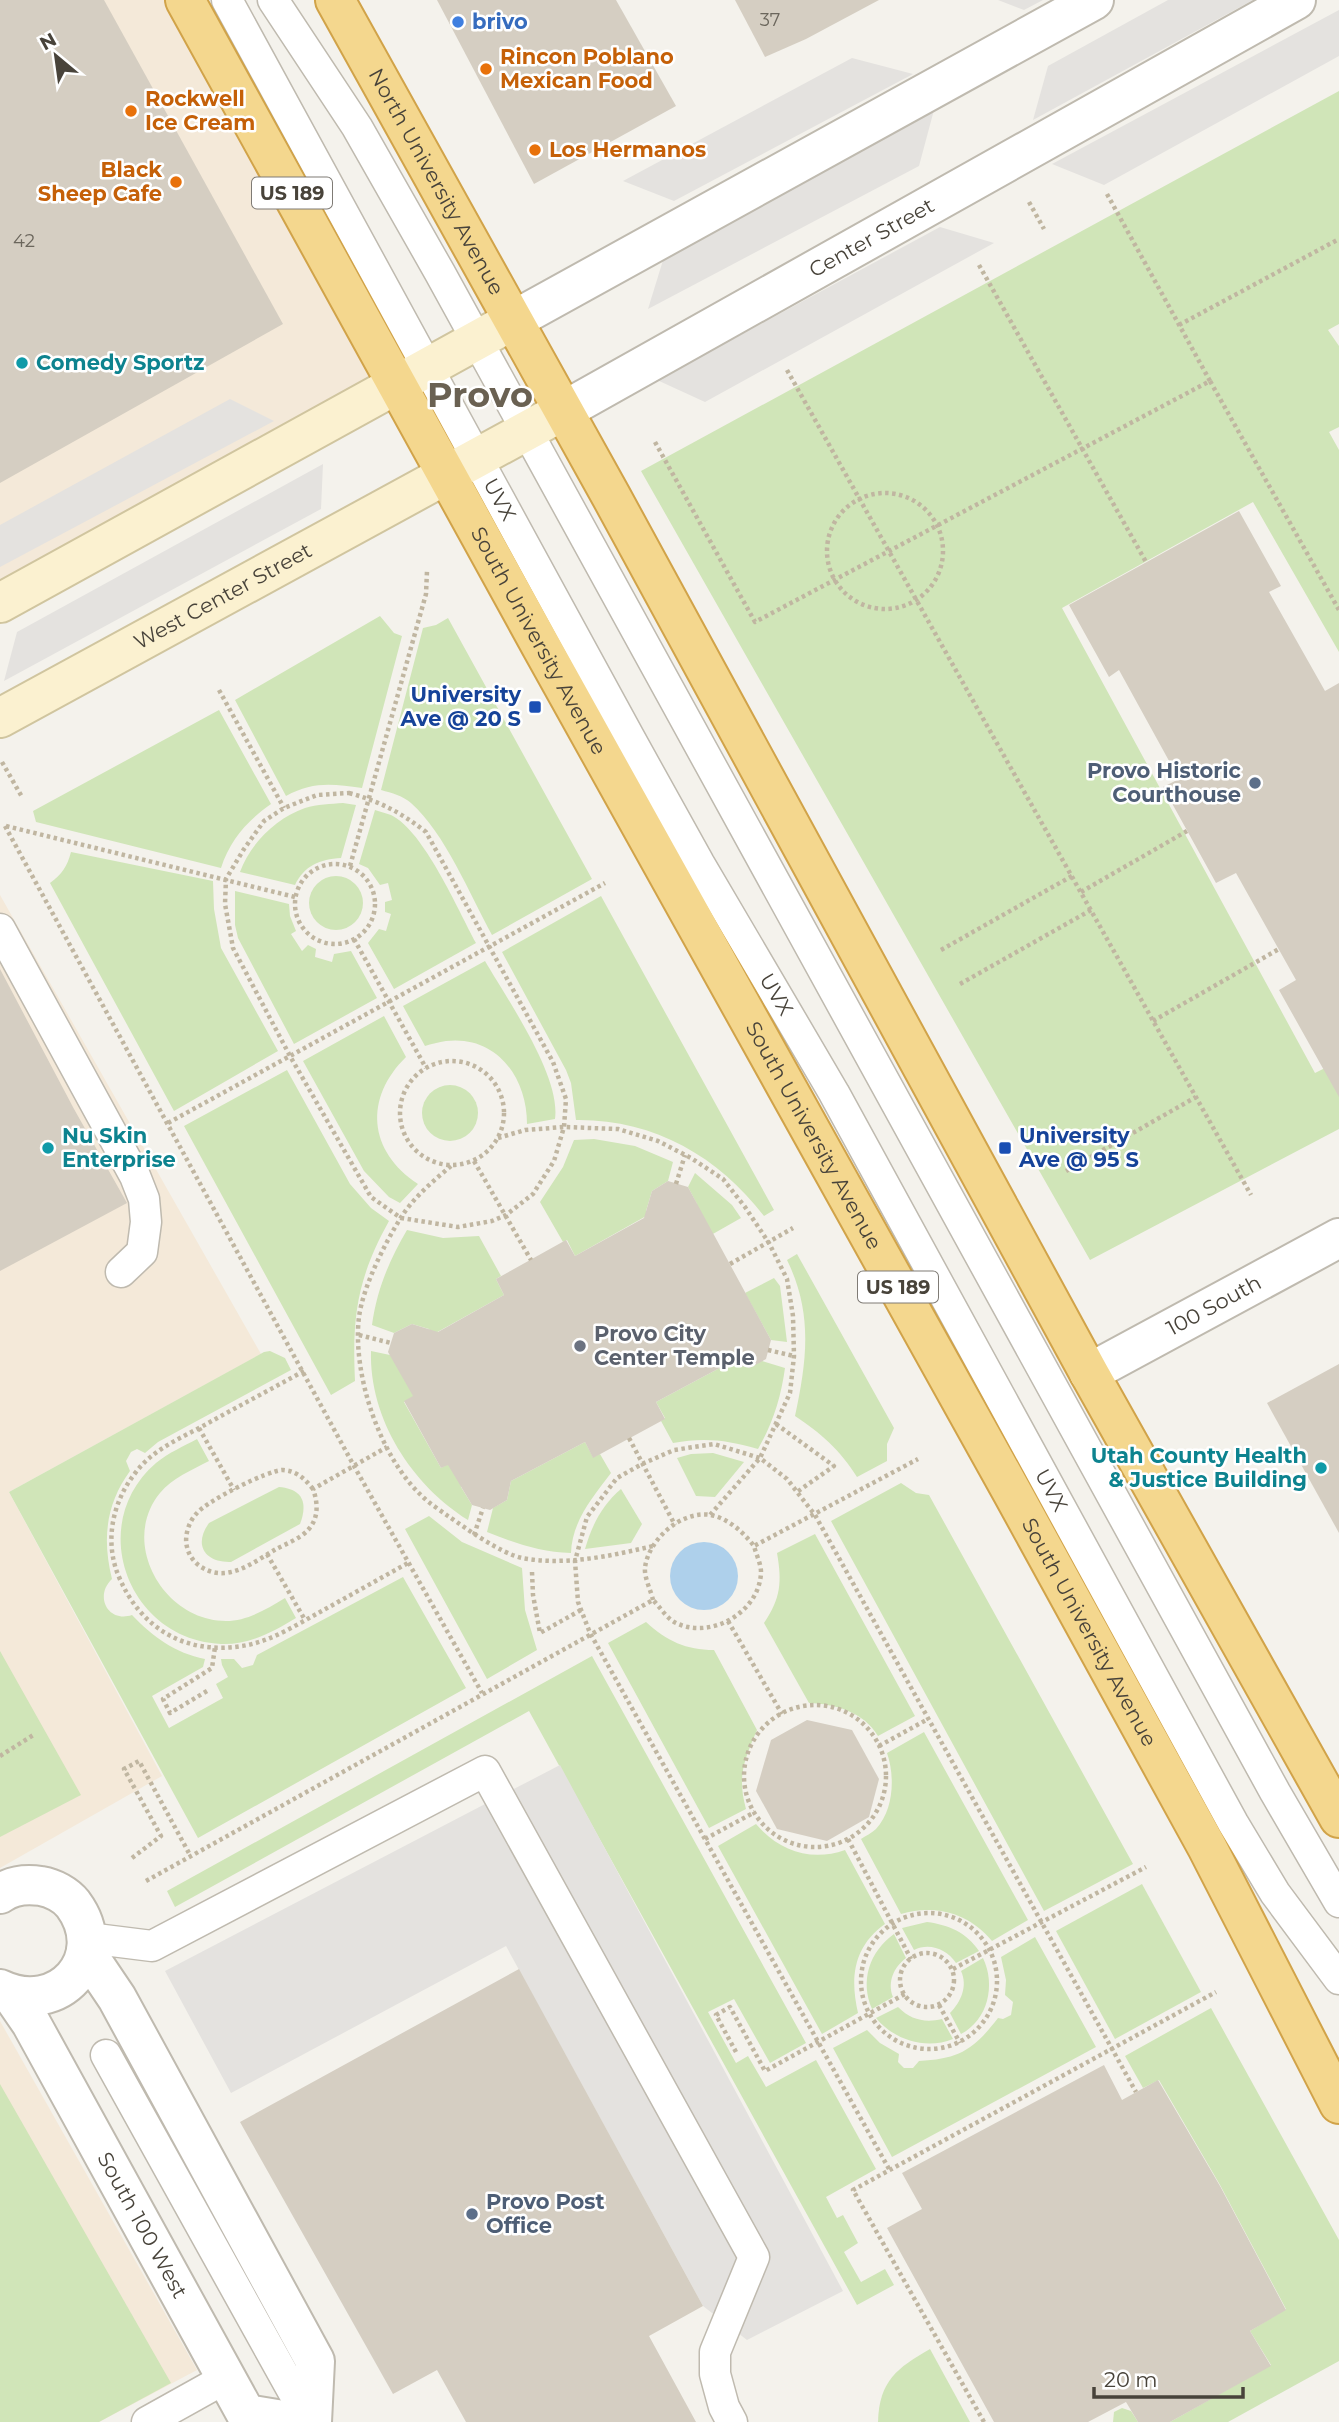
<svg xmlns="http://www.w3.org/2000/svg" width="1339" height="2422" font-family="Montserrat,sans-serif">
	<style>
		.commercial { fill: #f4e9d9 }
		.green { fill: #d0e5b8 }
		.parking { fill: #e4e2df }
		.water { fill: #aed0eb }
		.building { fill: #d5cec2 }
		.lines { fill: none; stroke-linecap: round; stroke-linejoin: round }
		.service-casing { stroke: #bfbaaf; stroke-width: 33 }
		.minor-casing { stroke: #bfbaaf; stroke-width: 42 }
		.tertiary-casing { stroke: #bfbaaf; stroke-width: 42 }
		.secondary-casing { stroke: #d0c59f; stroke-width: 42 }
		.trunk-casing { stroke: #d1a349; stroke-width: 42 }
		.path { stroke: #c0b6a1; stroke-width: 4.5; stroke-dasharray: 3.5 3.5; stroke-linecap: butt }
		.service { stroke: #fff; stroke-width: 30 }
		.minor { stroke: #fff; stroke-width: 38 }
		.tertiary { stroke: #fff; stroke-width: 38 }
		.secondary { stroke: #fbf1d0; stroke-width: 38 }
		.trunk { stroke: #f4d78e; stroke-width: 38 }
		.shop-dot { fill: #3f7fe0; stroke: #fff; stroke-width: 2.5 }
		.food-dot { fill: #e8710a; stroke: #fff; stroke-width: 2.5 }
		.culture-dot { fill: #0f9aa8; stroke: #fff; stroke-width: 2.5 }
		.transit-dot { fill: #1a4fb4; stroke: #fff; stroke-width: 2.5 }
		.service-dot { fill: #5c6f8a; stroke: #fff; stroke-width: 2.5 }
		.worship-dot { fill: #6b7280; stroke: #fff; stroke-width: 2.5 }
		.labels { text-anchor: middle; stroke-width: 5; stroke-linejoin: round; paint-order: stroke }
		.number-label { font-size: 18px; fill: #6b665c }
		.shield { fill: #fff; stroke: #7f7b75; stroke-width: 2 }
		.shield-label { font-size: 19px; font-weight: bold; fill: #48433a }
		.shop-label { font-size: 21px; font-weight: bold; fill: #366cbe; stroke: #fff; text-anchor: start }
		.food-label { font-size: 21px; font-weight: bold; fill: #c56008; stroke: #fff; text-anchor: start }
		.street-label { font-size: 21px; fill: #48433a; stroke: #fff }
		.culture-label { font-size: 21px; font-weight: bold; fill: #0d838f; stroke: #fff; text-anchor: start }
		.transit-label { font-size: 21px; font-weight: bold; fill: #164399; stroke: #fff; text-anchor: end }
		.service-label { font-size: 21px; font-weight: bold; fill: #4e5e75; stroke: #fff; text-anchor: end }
		.worship-label { font-size: 21px; font-weight: bold; fill: #5b616d; stroke: #fff; text-anchor: start }
		.town-label { font-size: 35px; font-weight: bold; fill: #6a6152; stroke: #fff }
	</style>
	<rect width="100%" height="100%" fill="#f4f2ec"/>
	<g class="commercial">
		<polygon points="0,0 172,0 376,381 0,581"/>
		<polygon points="0,895 261,1354 9,1492 162,1776 0,1868"/>
		<polygon points="0,2021 197,2370 99,2422 0,2422"/>
	</g>
	<g class="green">
		<polygon points="1339,91 1339,324 1328,330 1339,346 1339,427 1329,432 1339,450 1339,652 1253,502 1062,608 1315,1073 1339,1061 1339,1129 1090,1260 641,471"/>
		<path d="M 380,616 L 394,633 L 402,636 L 362,788 C 333,784 313,781 286,796 L 235,700 Z"/>
		<path d="M 448,618 L 592,879 L 492,935 C 470,895 445,833 411,803 C 403,796 392,793 381,790 L 423,628 L 436,625 Z"/>
		<path d="M 219,710 L 271,804 C 247,821 230,840 221,868 L 36,822 L 33,811 Z"/>
		<path d="M 343,803 L 356,805 L 341,858 C 320,859 304,866 295,885 L 240,872 C 250,844 276,818 305,808 C 317,804 331,804 343,803 Z"/>
		<path d="M 375,810 C 380,812 386,813 391,815 C 424,831 458,910 476,943 L 394,989 L 368,943 L 379,929 L 386,931 L 391,914 L 385,912 L 385,902 L 392,900 L 388,883 L 380,885 L 368,868 L 359,864 Z"/>
		<path d="M 71,852 L 213,881 L 214,909 L 221,948 L 278,1051 L 174,1111 L 50,883 C 62,874 67,867 71,852 Z"/>
		<circle cx="336" cy="903" r="27"/>
		<polygon points="235,891 289,904 290,916 296,931 291,934 302,951 308,945 316,949 315,957 332,962 334,954 351,951 377,998 294,1044 238,938 235,925"/>
		<path d="M 601,896 L 774,1210 L 764,1216 C 718,1156 653,1119 576,1120 L 571,1083 L 566,1070 L 502,952 Z"/>
		<path d="M 485,961 C 507,999 561,1076 555,1119 L 527,1124 C 527,1078 497,1035 446,1041 C 439,1042 431,1044 425,1046 L 403,1006 Z"/>
		<path d="M 384,1016 L 406,1057 C 364,1098 368,1151 418,1184 L 400,1203 L 389,1197 L 364,1171 L 303,1061 Z"/>
		<path d="M 287,1070 L 350,1184 L 371,1208 L 389,1221 C 357,1279 352,1316 355,1381 L 331,1395 L 184,1126 Z"/>
		<circle cx="450" cy="1113" r="28"/>
		<polygon points="594,1139 635,1146 673,1162 668,1181 652,1191 646,1211 648,1215 575,1256 567,1240 563,1242 540,1202 563,1167 574,1140"/>
		<polygon points="695,1173 732,1205 741,1218 697,1243 697,1204 688,1187"/>
		<path d="M 407,1230 L 443,1238 L 479,1236 L 501,1276 L 496,1279 L 504,1295 L 432,1335 L 429,1329 L 412,1324 L 394,1333 L 372,1325 C 377,1289 389,1261 407,1230 Z"/>
		<path d="M 797,1254 L 894,1428 L 887,1444 L 887,1461 L 857,1477 C 840,1450 821,1433 795,1416 C 807,1360 813,1313 787,1260 Z"/>
		<polygon points="774,1278 780,1286 787,1342 771,1340 745,1293"/>
		<path d="M 270,1351 L 285,1358 L 291,1370 L 158,1442 L 145,1453 L 137,1449 L 131,1452 L 126,1461 L 130,1471 C 106,1504 102,1539 112,1579 C 94,1596 108,1623 132,1615 C 153,1637 175,1653 205,1659 L 203,1667 L 152,1696 L 169,1728 L 223,1698 L 216,1684 L 228,1677 L 222,1665 L 221,1659 L 234,1659 L 242,1668 L 253,1665 L 257,1655 L 403,1577 L 466,1688 L 198,1838 L 9,1492 L 264,1352 Z"/>
		<path d="M 371,1351 L 390,1355 L 425,1390 L 404,1402 L 441,1468 L 463,1456 L 466,1470 L 461,1487 L 472,1505 L 468,1520 C 412,1485 369,1419 371,1351 Z"/>
		<path d="M 762,1361 L 785,1368 C 781,1397 773,1423 758,1449 C 728,1440 704,1437 673,1443 L 661,1421 L 665,1418 L 656,1402 L 729,1363 Z"/>
		<path d="M 197,1439 L 209,1461 C 192,1470 172,1478 160,1493 C 119,1543 164,1621 226,1621 C 247,1621 267,1609 285,1598 L 296,1618 C 273,1632 249,1645 221,1644 C 128,1640 85,1524 156,1463 C 168,1453 184,1446 197,1439 Z"/>
		<path d="M 585,1442 L 593,1457 L 600,1454 L 611,1473 C 593,1497 572,1521 571,1553 C 540,1552 515,1543 487,1532 L 493,1508 L 507,1500 L 511,1481 Z"/>
		<polygon points="713,1453 744,1462 715,1497 696,1496 677,1458 691,1454"/>
		<polygon points="901,1483 916,1493 929,1495 1133,1864 1044,1911 831,1521"/>
		<path d="M 279,1487 C 303,1489 308,1503 300,1524 L 231,1562 C 205,1563 193,1545 209,1523 Z"/>
		<path d="M 621,1489 L 642,1524 L 631,1543 L 585,1549 C 592,1525 602,1505 621,1489 Z"/>
		<polygon points="429,1516 462,1542 522,1568 525,1610 537,1650 487,1679 405,1529"/>
		<path d="M 815,1534 L 915,1716 L 878,1736 C 864,1712 835,1704 809,1703 L 764,1623 C 781,1598 782,1582 777,1553 Z"/>
		<path d="M 646,1622 C 667,1641 686,1650 714,1650 L 757,1730 C 744,1761 737,1776 746,1809 L 709,1828 L 608,1643 Z"/>
		<polygon points="0,1651 81,1795 0,1837"/>
		<polygon points="592,1656 806,2043 770,2063 734,1999 708,2012 736,2063 748,2056 766,2087 816,2060 876,2169 826,2197 837,2218 843,2215 858,2243 844,2252 861,2282 885,2269 894,2285 857,2305 529,1711 175,1907 167,1891"/>
		<path d="M 924,1732 L 1028,1920 L 992,1941 C 969,1913 935,1904 901,1914 L 861,1839 C 865,1836 872,1833 876,1829 C 894,1810 895,1776 887,1753 Z"/>
		<path d="M 756,1824 C 779,1851 811,1862 845,1850 L 885,1924 C 853,1947 850,1978 858,2013 L 822,2034 L 718,1846 Z"/>
		<polygon points="1142,1884 1201,1992 1115,2039 1056,1931"/>
		<path d="M 927,1922 C 949,1925 966,1932 979,1951 L 956,1963 C 947,1949 929,1942 914,1950 L 902,1928 Z"/>
		<path d="M 894,1934 L 906,1958 C 894,1967 887,1982 893,1997 L 872,2009 C 860,1981 869,1952 894,1934 Z"/>
		<path d="M 1035,1937 L 1096,2047 L 892,2157 L 833,2048 L 867,2030 L 880,2043 L 899,2054 L 898,2062 L 904,2068 L 913,2068 L 919,2061 C 960,2059 974,2049 998,2018 L 1003,2019 L 1011,2015 L 1013,2002 L 1005,1995 L 1006,1980 L 1001,1957 Z"/>
		<path d="M 983,1958 C 996,1985 988,2020 961,2034 L 950,2013 C 961,2002 968,1986 961,1971 Z"/>
		<path d="M 898,2007 C 911,2020 925,2023 942,2019 L 953,2039 C 926,2050 894,2040 876,2018 Z"/>
		<polygon points="1211,2008 1339,2240 1339,2361 1228,2422 1170,2422 1271,2365 1250,2331 1286,2309 1220,2185 1159,2080 1143,2088 1125,2056"/>
		<polygon points="0,2084 171,2383 99,2422 0,2422"/>
		<path d="M 930,2349 L 970,2422 L 878,2422 C 879,2381 897,2368 930,2349 Z"/>
		<polygon points="1122,2408 1131,2411 1138,2422 1113,2422 1114,2412"/>
	</g>
	<g class="parking">
		<polygon points="998,0 1043,0 1024,10"/>
		<polygon points="1168,0 1253,0 1033,120 1048,66"/>
		<polygon points="1339,10 1339,56 1104,185 1052,164"/>
		<polygon points="852,58 913,74 674,201 623,181"/>
		<polygon points="934,110 919,166 648,309 664,257"/>
		<polygon points="940,227 994,243 705,402 657,380"/>
		<polygon points="230,399 274,421 0,567 0,525"/>
		<polygon points="323,464 321,509 4,681 17,632"/>
		<polygon points="560,1765 843,2291 747,2340 703,2306 506,1946 231,2093 165,1971"/>
	</g>
	<circle class="water" cx="704" cy="1576" r="34"/>
	<g class="building">
		<polygon points="0,0 104,0 283,324 0,483"/>
		<polygon points="437,0 616,0 676,106 534,184"/>
		<polygon points="735,0 879,0 806,39 765,57"/>
		<polygon points="1239,511 1281,586 1269,592 1325,691 1339,683 1339,1097 1279,990 1296,980 1236,873 1216,883 1163,787 1179,779 1119,670 1109,677 1069,605"/>
		<polygon points="0,969 74,1109 127,1203 0,1271"/>
		<polygon points="668,1181 688,1187 771,1340 766,1359 750,1368 729,1363 656,1402 665,1419 593,1458 585,1442 511,1481 507,1500 490,1510 472,1505 448,1465 441,1468 404,1401 413,1396 388,1352 394,1333 412,1324 438,1332 504,1295 496,1279 566,1240 575,1256 644,1218 652,1191"/>
		<polygon points="1339,1364 1339,1533 1267,1403"/>
		<polygon points="807,1720 852,1730 879,1779 869,1817 827,1841 777,1829 756,1791 771,1740"/>
		<polygon points="519,1969 703,2306 649,2336 696,2422 466,2422 437,2370 393,2394 240,2122"/>
		<polygon points="1104,2065 1122,2100 1158,2080 1220,2186 1286,2310 1250,2331 1271,2366 1170,2422 1138,2422 1126,2402 1088,2422 994,2422 887,2228 922,2209 902,2173"/>
	</g>
	<g class="lines">
		<g class="service-casing">
			<g id="service">
				<path id="s1" d="M 227,0 L 629,737 L 699,863 L 834,1093 L 1233,1823 L 1275,1893 L 1339,1979"/>
				<polyline points="273,0 357,127 440,273 1275,1792 1339,1902"/>
				<polyline points="0,929 135,1176 144,1199 146,1222 142,1252 121,1272"/>
				<polyline points="88,1938 152,1946 485,1771 754,2257 715,2352 715,2374 724,2407 732,2422"/>
				<polyline points="106,2055 310,2422"/>
				<polyline points="147,2422 226,2378"/>
			</g>
		</g>
		<g class="minor-casing">
			<g id="minor">
				<path id="s2" d="M 1089,1373 L 1339,1238"/>
				<path d="M 0,1894 C 12,1885 27,1884 41,1886 C 53,1888 66,1895 73,1904 C 113,1958 58,2017 0,1989"/>
				<polyline points="86,1952 117,1998 315,2361 312,2422"/>
				<path id="s3" d="M 11,1994 L 31,2023 L 246,2414 L 295,2422"/>
			</g>
		</g>
		<g class="tertiary-casing">
			<g id="tertiary">
				<polyline points="512,321 1094,0"/>
				<path id="s4" d="M 563,411 L 1296,0"/>
			</g>
		</g>
		<g class="secondary-casing">
			<g id="secondary">
				<polyline points="0,603 512,321"/>
				<path id="s5" d="M 0,718 L 563,411"/>
			</g>
		</g>
		<g class="trunk-casing">
			<g id="trunk">
				<path id="s6" d="M 185,0 L 541,646 L 1012,1492 L 1207,1847 L 1339,2104"/>
				<path id="s7" d="M 335,0 L 611,496 L 1089,1373 L 1339,1818"/>
			</g>
		</g>
		<g class="path">
			<polyline points="1107,194 1210,381"/>
			<polyline points="1029,202 1044,229"/>
			<polyline points="979,265 1146,562"/>
			<polyline points="1179,325 1339,239"/>
			<polyline points="787,370 1251,1195"/>
			<polyline points="655,442 755,622 1210,381 1339,610"/>
			<circle cx="885" cy="551" r="58"/>
			<polyline points="219,690 284,808"/>
			<polyline points="2,762 22,797"/>
			<path d="M 349,793 C 379,801 402,813 426,832 L 553,1062 L 566,1099 L 564,1127 L 554,1161 L 533,1194 L 506,1215 L 492,1221 L 458,1227 L 401,1218 L 371,1197 L 290,1056 L 233,948 L 225,904 L 226,879 L 244,849 L 264,821 L 284,808 L 317,795 Z"/>
			<polyline points="5,826 354,1466 482,1693"/>
			<polyline points="6,826 295,897"/>
			<circle cx="335" cy="904" r="40"/>
			<polyline points="350,866 426,594 427,571"/>
			<polyline points="1081,892 1187,831"/>
			<polyline points="354,939 426,1068"/>
			<polyline points="941,950 1072,876"/>
			<polyline points="960,984 1091,910"/>
			<polyline points="1153,1021 1279,949"/>
			<circle cx="452" cy="1113" r="52"/>
			<polyline points="168,1123 605,883"/>
			<polyline points="498,1138 525,1130 564,1127 618,1129 658,1141 691,1158 723,1179 745,1207 769,1243 787,1279 793,1316 794,1356 790,1393 760,1458 710,1515"/>
			<polyline points="474,1161 531,1260"/>
			<path d="M 451,1166 C 433,1181 412,1199 400,1219 C 384,1245 363,1287 359,1317 C 352,1374 380,1458 423,1497 C 430,1504 440,1510 448,1516 C 467,1529 500,1553 522,1558 C 565,1566 611,1556 653,1546"/>
			<polyline points="1066,1171 1196,1097"/>
			<polyline points="676,1184 685,1155"/>
			<polyline points="730,1264 793,1228"/>
			<polyline points="359,1335 391,1343"/>
			<polyline points="768,1350 794,1356"/>
			<path d="M 304,1371 C 273,1388 241,1405 210,1422 C 184,1437 154,1448 136,1472 C 112,1502 104,1542 119,1577 C 141,1629 186,1655 242,1646 C 270,1642 296,1625 320,1612 C 349,1596 379,1579 408,1563"/>
			<polyline points="776,1424 834,1466 797,1492"/>
			<polyline points="199,1428 234,1490"/>
			<polyline points="629,1438 675,1525"/>
			<path d="M 313,1489 C 305,1479 297,1471 283,1470 C 268,1470 207,1501 197,1513 C 189,1521 184,1536 187,1547 C 189,1556 195,1564 203,1568 C 228,1583 254,1562 276,1549 C 286,1544 301,1538 308,1530 C 319,1518 318,1503 313,1489 L 387,1447"/>
			<polyline points="474,1535 483,1508"/>
			<polyline points="267,1554 305,1620"/>
			<polyline points="532,1572 533,1595 540,1633 581,1610"/>
			<path d="M 653,1600 C 651,1591 644,1577 645,1568 C 648,1540 681,1510 711,1515 C 729,1519 743,1532 754,1546"/>
			<polyline points="728,1621 782,1714"/>
			<polyline points="207,1691 170,1713 163,1699 212,1668 215,1647"/>
			<circle cx="815" cy="1776" r="71"/>
			<polyline points="879,1746 928,1719"/>
			<polyline points="0,1756 35,1734"/>
			<polyline points="705,1839 755,1812"/>
			<polyline points="848,1839 911,1959"/>
			<polyline points="132,1858 161,1836 124,1769 139,1761 190,1855"/>
			<path d="M 146,1881 L 653,1600 C 660,1607 667,1619 676,1623 C 711,1640 760,1612 761,1572 C 761,1564 756,1554 754,1546 L 918,1459"/>
			<circle cx="929" cy="1981" r="68"/>
			<circle cx="927" cy="1980" r="27"/>
			<polyline points="953,1969 1146,1867"/>
			<polyline points="939,2005 960,2043"/>
			<polyline points="736,2052 716,2015 730,2007 765,2071 905,1994"/>
			<polyline points="889,2169 590,1633 578,1602 575,1561 587,1517 617,1478 642,1464 674,1450 714,1444 760,1458 787,1479 815,1515 1136,2092"/>
			<polyline points="984,2422 853,2190 1216,1992"/>
		</g>
		<use href="#service" class="service"/>
		<use href="#minor" class="minor"/>
		<use href="#tertiary" class="tertiary"/>
		<use href="#secondary" class="secondary"/>
		<use href="#trunk" class="trunk"/>
	</g>
	<circle class="shop-dot" cx="458" cy="22" r="7"/>
	<g class="food-dot">
		<circle cx="486" cy="69" r="7"/>
		<circle cx="131" cy="111" r="7"/>
		<circle cx="535" cy="150" r="7"/>
		<circle cx="176" cy="182" r="7"/>
	</g>
	<g class="culture-dot">
		<circle cx="22" cy="363" r="7"/>
		<circle cx="48" cy="1148" r="7"/>
		<circle cx="1321" cy="1468" r="7"/>
	</g>
	<g class="transit-dot">
		<rect x="528" y="700" width="14" height="14" rx="3.5"/>
		<rect x="998" y="1141" width="14" height="14" rx="3.5"/>
	</g>
	<g class="service-dot">
		<circle cx="1255" cy="783" r="7"/>
		<circle cx="472" cy="2214" r="7"/>
	</g>
	<circle class="worship-dot" cx="580" cy="1346" r="7"/>
	<g class="labels">
		<g class="number-label">
			<text x="770" y="26">37</text>
			<text x="24" y="247">42</text>
		</g>
		<g class="shield">
			<rect x="252" y="177.5" width="80" height="31" rx="5"/>
			<rect x="858" y="1271.5" width="80" height="31" rx="5"/>
		</g>
		<g class="shield-label">
			<text x="292" y="200">US 189</text>
			<text x="898" y="1294">US 189</text>
		</g>
		<g class="shop-label">
			<text x="472" y="29">brivo</text>
		</g>
		<g class="food-label">
			<text x="500" y="64">Rincon Poblano<tspan x="500" dy="24">Mexican Food</tspan></text>
			<text x="145" y="106">Rockwell<tspan x="145" dy="24">Ice Cream</tspan></text>
			<text x="549" y="157">Los Hermanos</text>
			<text x="162" y="177" text-anchor="end">Black<tspan x="162" dy="24">Sheep Cafe</tspan></text>
		</g>
		<g class="street-label">
			<text dy="7" stroke="none"><textPath href="#s7" startOffset="208">North University Avenue</textPath></text>
			<text dy="7" stroke="none"><textPath href="#s4" startOffset="354">Center Street</textPath></text>
			<text dy="7" stroke="none"><textPath href="#s1" startOffset="569">UVX</textPath></text>
			<text dy="7" stroke="none"><textPath href="#s5" startOffset="254">West Center Street</textPath></text>
			<text dy="7" stroke="none"><textPath href="#s6" startOffset="732">South University Avenue</textPath></text>
			<text dy="7" stroke="none"><textPath href="#s1" startOffset="1136">UVX</textPath></text>
			<text dy="7" stroke="none"><textPath href="#s6" startOffset="1298">South University Avenue</textPath></text>
			<text dy="7" stroke="none"><textPath href="#s2" startOffset="142">100 South</textPath></text>
			<text dy="7" stroke="none"><textPath href="#s1" startOffset="1703">UVX</textPath></text>
			<text dy="7" stroke="none"><textPath href="#s6" startOffset="1866">South University Avenue</textPath></text>
			<text dy="7" stroke="none"><textPath href="#s3" startOffset="266">South 100 West</textPath></text>
		</g>
		<g class="culture-label">
			<text x="36" y="370">Comedy Sportz</text>
			<text x="62" y="1143">Nu Skin<tspan x="62" dy="24">Enterprise</tspan></text>
			<text x="1307" y="1463" text-anchor="end">Utah County Health<tspan x="1307" dy="24">&amp; Justice Building</tspan></text>
		</g>
		<g class="transit-label">
			<text x="521" y="702">University<tspan x="521" dy="24">Ave @ 20 S</tspan></text>
			<text x="1019" y="1143" text-anchor="start">University<tspan x="1019" dy="24">Ave @ 95 S</tspan></text>
		</g>
		<g class="service-label">
			<text x="1241" y="778">Provo Historic<tspan x="1241" dy="24">Courthouse</tspan></text>
			<text x="486" y="2209" text-anchor="start">Provo Post<tspan x="486" dy="24">Office</tspan></text>
		</g>
		<g class="worship-label">
			<text x="594" y="1341">Provo City<tspan x="594" dy="24">Center Temple</tspan></text>
		</g>
		<g class="town-label">
			<text x="480" y="407">Provo</text>
		</g>
	</g>
	<g transform="translate(56 56) rotate(331)" stroke="#ffffff" stroke-width="5" paint-order="stroke">
	<path d="M0-5L12 26L0 18L-12 26Z" fill="#48433a"/>
	<text y="-10" font-size="19" font-weight="bold" text-anchor="middle" fill="#48433a">N</text>
	</g>
	<path d="M1094 2387v10h149v-10" fill="none" stroke="#48433a" stroke-width="3.5"/>
	<text x="1104" y="2387" font-size="21" fill="#48433a" stroke="#ffffff" stroke-width="5" paint-order="stroke">20 m</text>
</svg>
